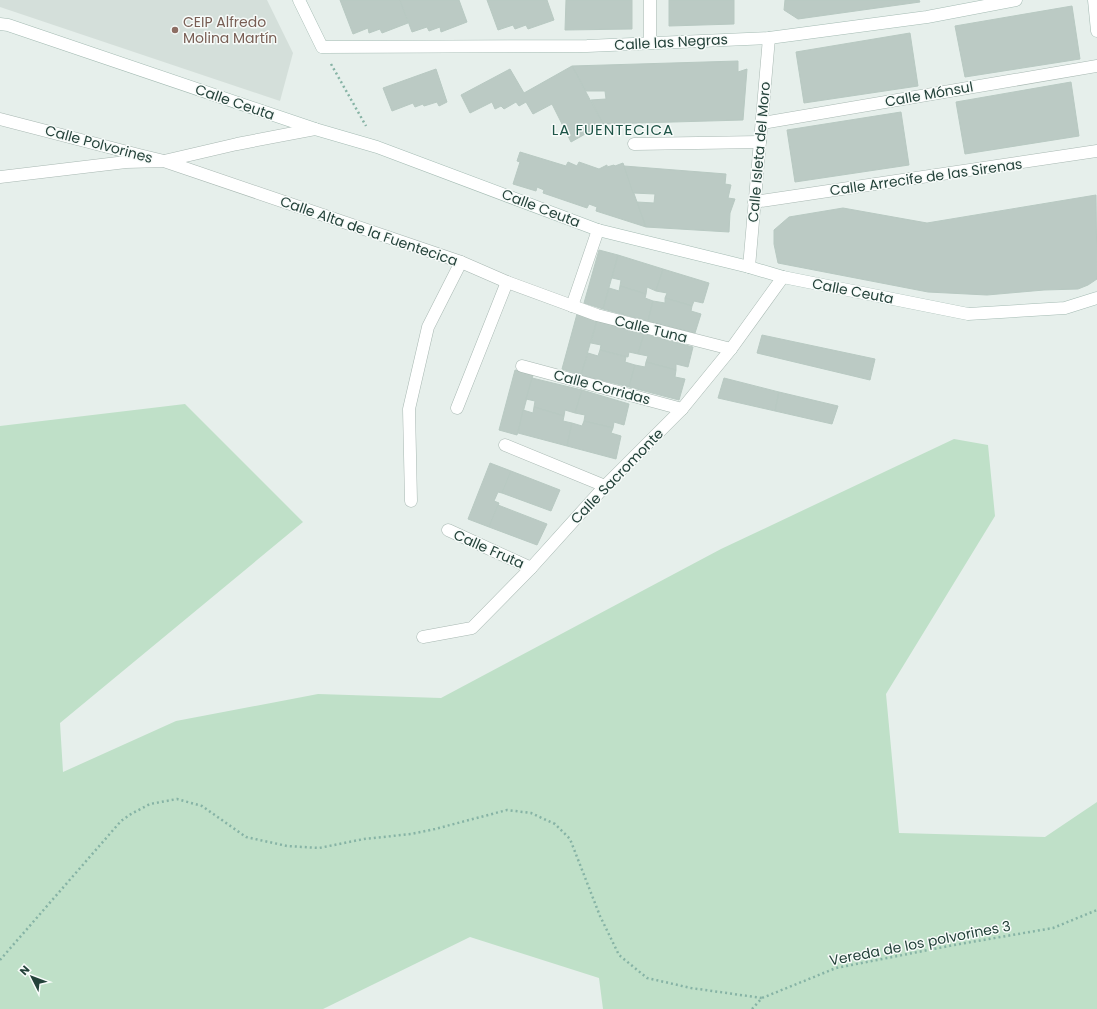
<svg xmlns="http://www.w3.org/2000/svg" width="1097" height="1009" font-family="Poppins,sans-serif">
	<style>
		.built { fill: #d4dfda }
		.green { fill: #bfe0c8 }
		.building { fill: #bbcac4; stroke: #b8c9c2 }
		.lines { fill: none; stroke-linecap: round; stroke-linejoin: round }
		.street-casing { stroke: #a8b8b2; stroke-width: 13 }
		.secondary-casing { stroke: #a4bbb3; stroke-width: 13 }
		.path { stroke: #86b3a5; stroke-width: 2.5; stroke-dasharray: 2 3; stroke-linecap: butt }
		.street { stroke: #fff; stroke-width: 12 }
		.secondary { stroke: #fff; stroke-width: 12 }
		.education-dot { fill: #8d6e63; stroke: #f7fbf9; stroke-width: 1.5 }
		.labels { text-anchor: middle; stroke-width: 3; stroke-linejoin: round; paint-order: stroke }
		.education-label { font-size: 14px; fill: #785e54; stroke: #f7fbf9; text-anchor: start }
		.street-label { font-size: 14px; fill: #24423a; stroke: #f7fbf9 }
		.neighbourhood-label { font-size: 15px; letter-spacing: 1px; fill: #1f5548; stroke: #f7fbf9 }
	</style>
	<rect width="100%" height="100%" fill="#e6efeb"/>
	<polygon class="built" points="0,0 267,0 293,53 280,101 0,7"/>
	<polygon class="green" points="185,404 303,522 60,723 63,772 176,721 318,694 441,698 721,549 954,439 988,445 995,516 886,694 899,833 1045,837 1097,802 1097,1009 603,1009 599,978 470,937 323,1009 0,1009 0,426"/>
	<g class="building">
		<polygon points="340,0 400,0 408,23 382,33 380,29 369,33 368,28 353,34"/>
		<polygon points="400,0 459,0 467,22 441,32 440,27 429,31 427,27 412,32"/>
		<polygon points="487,0 547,0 554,20 528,29 526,25 515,29 513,25 498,30"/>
		<polygon points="566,0 632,0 632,29 565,30"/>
		<polygon points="669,0 734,0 734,24 669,26"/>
		<polygon points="785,0 919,0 920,2 798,19 784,10"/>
		<polygon points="1072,6 1080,59 965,77 955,26"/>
		<polygon points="910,33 918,86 804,103 796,52"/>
		<polygon points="738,61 738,72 747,69 743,120 603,124 591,100 606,99 605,91 586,91 572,66"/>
		<polygon points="572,66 603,124 571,142 552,104 533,114 526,102 519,106 516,102 504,109 501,106 495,109 492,102 470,113 461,95 510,69 524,93"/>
		<polygon points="436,69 447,102 439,106 437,102 424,106 423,104 415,107 413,103 392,111 383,88"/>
		<polygon points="1071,82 1079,136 965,154 956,102"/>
		<polygon points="901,112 909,165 795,182 787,130"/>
		<polygon points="520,152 566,166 568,162 577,166 579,162 599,169 607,165 607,167 614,165 615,166 623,163 646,227 596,211 597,207 589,204 587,208 543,193 544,190 537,187 536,191 513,184 520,162 517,161"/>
		<polygon points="624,166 726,174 725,184 731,185 728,198 735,199 730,213 729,232 646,227 637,202 654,203 655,194 633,193"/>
		<polygon points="1096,195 1097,279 1088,285 1078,289 1044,290 987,295 928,292 778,263 774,244 774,230 789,217 843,208 927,223"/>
		<polygon points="599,250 618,255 603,309 584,303"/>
		<polygon points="618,255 663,269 656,291 647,287 646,294 620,286 621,280 612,278"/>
		<polygon points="663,269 709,283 703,303 694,301 692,306 665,298 667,293 656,291"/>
		<polygon points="620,286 646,294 645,298 653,301 648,321 603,309 609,288 619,291"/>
		<polygon points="665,298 692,306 691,311 701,314 695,333 648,321 653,301 665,303"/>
		<polygon points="577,314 597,320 581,375 562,369"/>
		<polygon points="597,320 644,334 638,354 629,352 628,357 600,350 601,345 591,343"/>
		<polygon points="644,334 693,347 688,367 676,364 676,370 646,362 648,356 638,354"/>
		<polygon points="762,335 875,359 870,380 757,353"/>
		<polygon points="600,350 626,357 625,362 635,365 629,387 581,375 588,353 598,356"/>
		<polygon points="646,362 676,370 675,377 685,379 679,400 629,387 635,365 645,367"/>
		<polygon points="515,370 533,375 517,435 499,430"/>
		<polygon points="532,378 582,390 575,413 565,410 564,416 534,407 535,401 526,399"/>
		<polygon points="724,378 779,392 775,411 718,398"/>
		<polygon points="582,390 629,404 624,425 614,422 613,428 584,421 585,415 575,413"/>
		<polygon points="779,392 838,406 832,424 775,411"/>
		<polygon points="534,407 564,416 563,421 572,423 567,446 518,433 523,410 533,413"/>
		<polygon points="584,421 613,428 611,433 621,436 616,459 567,446 572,423 582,426"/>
		<polygon points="490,463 511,471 502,493 498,492 494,501 499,503 489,527 468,519"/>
		<polygon points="511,471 560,490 551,511 502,493"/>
		<polygon points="498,505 547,524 537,545 489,527"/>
	</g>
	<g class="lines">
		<g class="street-casing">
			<g id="street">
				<polyline points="650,42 650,0"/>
				<polyline points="0,119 139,155 164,161 237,144 315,129"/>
				<polyline points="762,123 1097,66"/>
				<polyline points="634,144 760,142"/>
				<polyline points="0,177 126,162 164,161 461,262 507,282 597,315 731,349"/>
				<polyline points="754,202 1097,151"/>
				<polyline points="749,267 769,38"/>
				<polyline points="572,306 598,230"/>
				<polyline points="522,366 682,409"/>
				<polyline points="457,408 507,282"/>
				<polyline points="505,445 605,486"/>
				<polyline points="411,501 409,409 428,327 461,262"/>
				<polyline points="448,530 531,568"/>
				<polyline points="423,637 472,628 531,568 605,486 682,409 731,349 783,277"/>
			</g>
		</g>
		<g class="secondary-casing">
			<g id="secondary">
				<polyline points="299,0 322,47 587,46 769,38 927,17 1016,0"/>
				<polyline points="1094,0 1097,31"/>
				<polyline points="0,24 8,25 315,129 377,147 598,230 749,267 783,277 968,314 1065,308 1097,298"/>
			</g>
		</g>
		<g class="path">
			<polyline points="331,64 366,126"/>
			<polyline points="0,960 121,821 131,814 150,804 177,799 202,806 246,837 287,846 319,848 364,839 411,834 435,829 507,810 531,813 555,824 570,839 600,916 619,955 647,978 691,988 762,998"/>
			<polyline points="752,1009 762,998 836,968 954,945 1053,928 1097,910"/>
		</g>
		<use href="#street" class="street"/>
		<use href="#secondary" class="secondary"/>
	</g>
	<circle class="education-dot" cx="175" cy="30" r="4"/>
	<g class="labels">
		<g class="education-label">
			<text x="183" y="27">CEIP Alfredo<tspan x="183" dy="16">Molina Martín</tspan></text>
		</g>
		<g class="street-label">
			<text transform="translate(671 42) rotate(-3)" y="5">Calle las Negras</text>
			<text transform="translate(929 94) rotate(-10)" y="5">Calle Mónsul</text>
			<text transform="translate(235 102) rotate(19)" y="5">Calle Ceuta</text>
			<text transform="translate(99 144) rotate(15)" y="5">Calle Polvorines</text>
			<text transform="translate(759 152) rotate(-85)" y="5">Calle Isleta del Moro</text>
			<text transform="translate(926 177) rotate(-8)" y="5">Calle Arrecife de las Sirenas</text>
			<text transform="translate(541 208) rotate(21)" y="5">Calle Ceuta</text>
			<text transform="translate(369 231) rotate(19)" y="5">Calle Alta de la Fuentecica</text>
			<text transform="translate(853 291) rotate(11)" y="5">Calle Ceuta</text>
			<text transform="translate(651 329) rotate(14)" y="5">Calle Tuna</text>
			<text transform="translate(602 387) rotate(15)" y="5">Calle Corridas</text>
			<text transform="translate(617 476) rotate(-46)" y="5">Calle Sacromonte</text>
			<text transform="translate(489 549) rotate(24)" y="5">Calle Fruta</text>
			<text transform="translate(920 943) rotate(-11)" y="5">Vereda de los polvorines 3</text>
		</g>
		<g class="neighbourhood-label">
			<text x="613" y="135">LA FUENTECICA</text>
		</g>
	</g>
	<g transform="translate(32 977) rotate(312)" stroke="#f7fbf9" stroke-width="3" paint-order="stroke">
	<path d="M0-3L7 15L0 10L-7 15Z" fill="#24423a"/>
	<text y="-6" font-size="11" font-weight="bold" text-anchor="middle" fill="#24423a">N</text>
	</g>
</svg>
